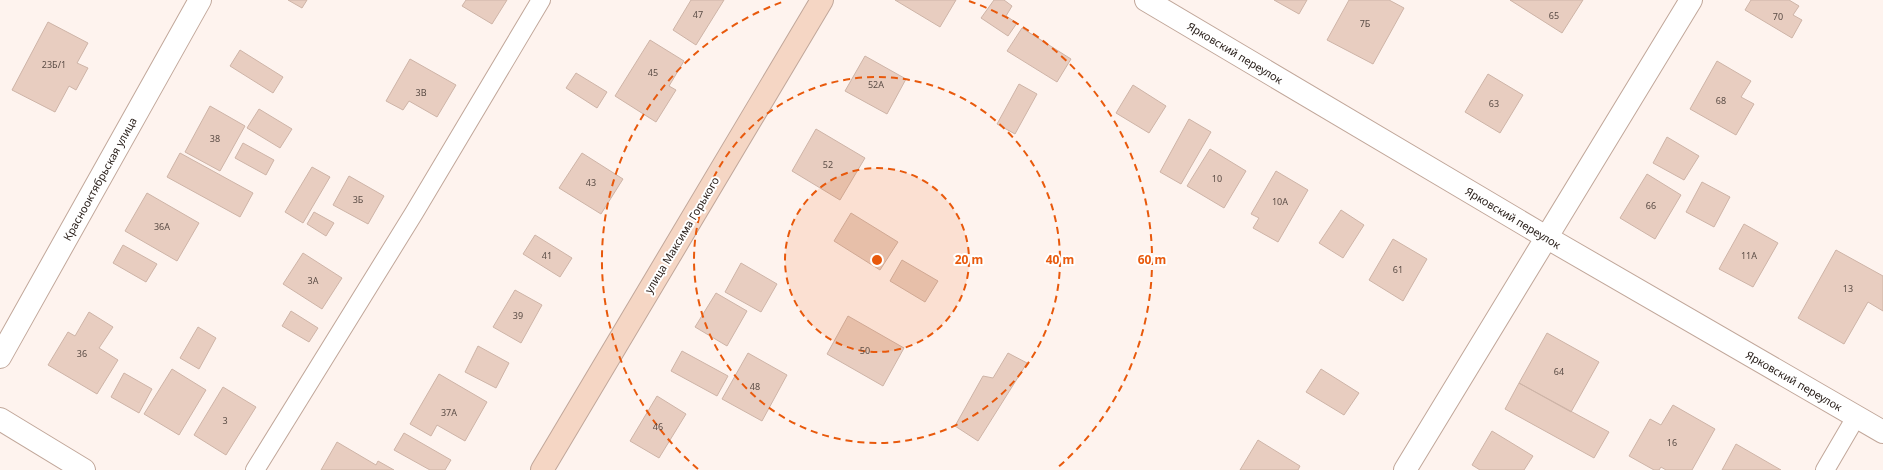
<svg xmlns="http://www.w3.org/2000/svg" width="1883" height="470" font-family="'Noto Sans',sans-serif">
  <rect width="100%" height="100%" fill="#fef3ee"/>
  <path fill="#e8cdc0" stroke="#ceb4a7" d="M288 0H307L302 8Z
    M466 0H507L492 24 462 6Z
    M691 0H724L696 45 673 30Z
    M895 0H956L940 27Z
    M994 0H1004L1012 6 1006 16 1017 23 1008 36 981 18Z
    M1274 0H1307L1299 14Z
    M1349 0H1389L1404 8 1373 64 1327 40Z
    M1510 0H1583L1562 33Z
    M1751 0H1789L1799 6 1793 15 1802 20 1792 38 1745 10Z
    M48 22 88 43 77 63 88 68 76 90 69 86 55 112 12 90Z
    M1022 28 1071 59 1057 82 1007 51Z
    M650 40 684 61 669 86 676 90 656 122 615 96Z
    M240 50 283 77 273 93 230 66Z
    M865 56 906 79 887 114 845 91Z
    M410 59 456 85 437 117 409 101 403 110 386 101Z
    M1717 61 1751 81 1741 97 1754 104 1736 135 1690 109Z
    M576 73 607 92 597 108 566 88Z
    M1488 74 1523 95 1500 133 1465 112Z
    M1019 84 1037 94 1015 134 997 124Z
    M1133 85 1166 106 1149 133 1116 113Z
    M210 106 245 126 220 171 185 152Z
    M259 109 292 129 280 148 247 128Z
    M1189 119 1211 132 1181 184 1160 172Z
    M816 129 865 158 840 200 792 171Z
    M1667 137 1699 156 1684 180 1653 163Z
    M243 143 274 160 266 175 235 158Z
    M1210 149 1246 171 1224 208 1187 186Z
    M180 153 253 193 240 217 167 177Z
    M582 153 623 179 601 214 559 188Z
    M312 167 330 177 303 223 285 212Z
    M1276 171 1308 190 1278 242 1253 228 1259 218 1251 214Z
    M1647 174 1681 195 1655 239 1620 218Z
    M349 176 384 196 368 224 333 205Z
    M1702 182 1730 197 1714 227 1686 212Z
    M147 193 199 223 177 261 125 231Z
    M1341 210 1364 225 1343 258 1319 243Z
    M314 212 334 223 326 236 307 224Z
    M851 213 898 242 880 270 834 241Z
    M1744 224 1778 243 1753 287 1719 269Z
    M535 235 572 258 560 277 523 254Z
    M1393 239 1427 259 1403 301 1369 280Z
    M123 245 157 264 146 282 113 263Z
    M1836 250 1883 276V311L1868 302 1844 344 1798 318Z
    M303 253 342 278 322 309 283 284Z
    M902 260 938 281 925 302 890 281Z
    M741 263 777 284 761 312 725 292Z
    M515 290 542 305 521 343 493 327Z
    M716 293 747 311 727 346 695 327Z
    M291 311 318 328 309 342 282 326Z
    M89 312 113 327 99 348 118 360 97 394 48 365 68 332 75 336Z
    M848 316 904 348 883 386 827 354Z
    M198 327 216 338 199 369 180 358Z
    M1547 333 1599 362 1571 412 1519 383Z
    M478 346 509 363 496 388 465 372Z
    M682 351 728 376 717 396 671 371Z
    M748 353 787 375 762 421 722 399Z
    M1008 353 1027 363 978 441 955 426 983 376 993 378Z
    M172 369 206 390 179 435 144 414Z
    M1321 369 1359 393 1344 415 1306 392Z
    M124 373 152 389 139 413 111 397Z
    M439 374 487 402 465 441 437 425 431 436 410 424Z
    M1519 383 1609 432 1594 458 1505 409Z
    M223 387 256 407 226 455 194 435Z
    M657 396 686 414 659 458 630 441Z
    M1673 405 1715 429 1692 470H1666L1661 467 1659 470H1654L1629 456 1650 419 1661 425Z
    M1492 431 1533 456 1524 470H1480L1472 465Z
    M404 433 451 460 445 470H430L394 450Z
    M1258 440 1300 466 1298 470H1240Z
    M337 442 376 465 378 461 394 470H321Z
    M1736 444 1781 470H1722Z"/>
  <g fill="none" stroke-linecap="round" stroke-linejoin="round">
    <g stroke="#c1a79a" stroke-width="20">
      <path id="lane" d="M255 470 414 213 541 0
        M1825 470 1856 417"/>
    </g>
    <g stroke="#c1a79a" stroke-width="24">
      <path id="street" d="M1146 0 1546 237 1883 432
        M0 357 200 0
        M0 419 84 470
        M1405 470 1691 0"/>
    </g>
    <g stroke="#c1a79a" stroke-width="24">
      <path id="secondary" d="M542 470 822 0"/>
    </g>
    <use href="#lane" stroke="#fff" stroke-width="18"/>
    <use href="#street" stroke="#fff" stroke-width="22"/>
    <use href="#secondary" stroke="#f5d6c4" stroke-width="22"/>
  </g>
  <circle cx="877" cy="260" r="92" fill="#e8590c" fill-opacity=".12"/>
  <g fill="none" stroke="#e8590c" stroke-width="2" stroke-dasharray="7 5">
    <circle cx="877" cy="260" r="92"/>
    <circle cx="877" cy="260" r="183"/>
    <path d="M698 469A275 275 0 0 1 785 1M969 1A275 275 0 0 1 1056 469"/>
  </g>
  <g text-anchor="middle" stroke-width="4" stroke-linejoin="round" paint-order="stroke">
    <g font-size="9" fill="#5b4d46">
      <text x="698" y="18">47</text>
      <text x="1554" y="19">65</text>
      <text x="1778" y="20">70</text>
      <text x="1365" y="27">7Б</text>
      <text x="54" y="68">23Б/1</text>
      <text x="653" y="76">45</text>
      <text x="876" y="88">52А</text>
      <text x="421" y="96">3В</text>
      <text x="1721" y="104">68</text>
      <text x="1494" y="107">63</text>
      <text x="215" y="142">38</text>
      <text x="828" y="168">52</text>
      <text x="1217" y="182">10</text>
      <text x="591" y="186">43</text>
      <text x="358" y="203">3Б</text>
      <text x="1280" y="205">10А</text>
      <text x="1651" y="209">66</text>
      <text x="162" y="230">36А</text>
      <text x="547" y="259">41</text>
      <text x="1749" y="259">11А</text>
      <text x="1398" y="273">61</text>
      <text x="313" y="284">3А</text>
      <text x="1848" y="292">13</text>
      <text x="518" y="319">39</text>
      <text x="865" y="354">50</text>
      <text x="82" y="357">36</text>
      <text x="1559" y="375">64</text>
      <text x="755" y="390">48</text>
      <text x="449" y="416">37А</text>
      <text x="225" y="424">3</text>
      <text x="658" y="430">46</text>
      <text x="1672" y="446">16</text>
    </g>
    <g font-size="11" fill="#2c221d" stroke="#fff">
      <text transform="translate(1235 53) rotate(31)" y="4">Ярковский переулок</text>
      <text transform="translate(100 179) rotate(-61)" y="4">Краснооктябрьская улица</text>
      <text transform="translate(1513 218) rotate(31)" y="4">Ярковский переулок</text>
      <text transform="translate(682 235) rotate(-59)" y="4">улица Максима Горького</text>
      <text transform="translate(1794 381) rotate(30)" y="4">Ярковский переулок</text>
    </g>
  </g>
  <circle cx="877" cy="260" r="6" fill="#e8590c" stroke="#fff" stroke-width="2"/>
  <g font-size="12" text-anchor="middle" font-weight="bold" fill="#e8590c" stroke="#fff" stroke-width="4" stroke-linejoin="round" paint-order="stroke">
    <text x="969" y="264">20 m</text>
    <text x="1060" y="264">40 m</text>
    <text x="1152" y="264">60 m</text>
  </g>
</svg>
